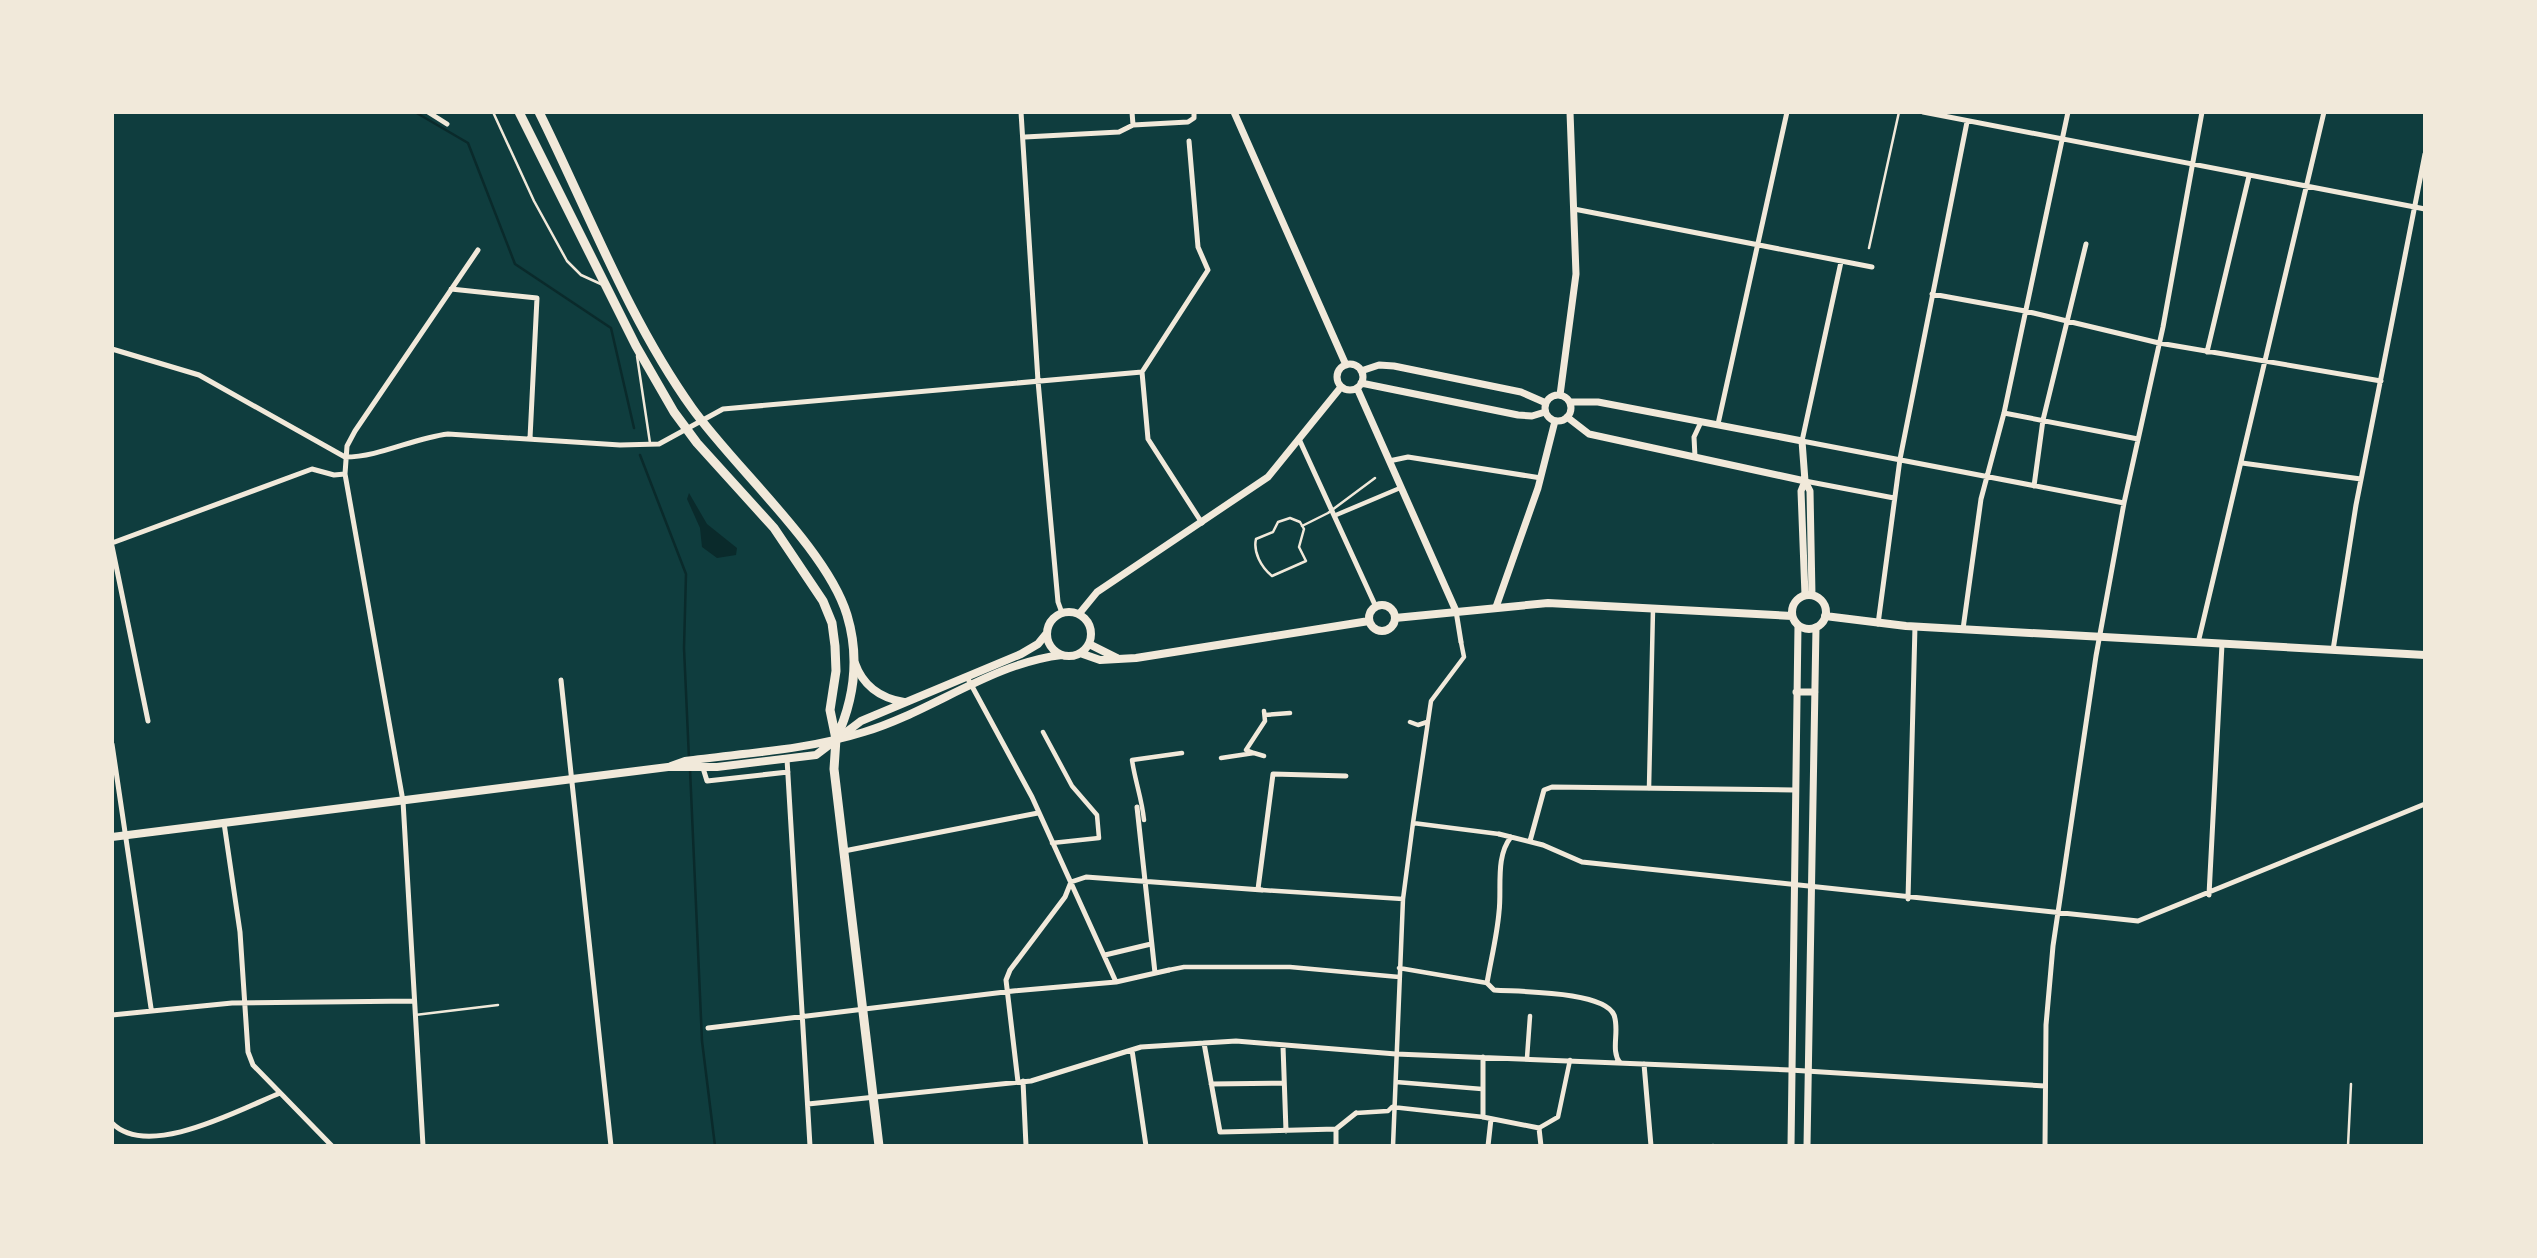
<svg xmlns="http://www.w3.org/2000/svg" width="2537" height="1258" font-family="'Asap Condensed',sans-serif">
  <rect width="100%" height="100%" fill="#0f3d3e"/>
  <path fill="#0a2a2b" d="M689 493 707 524 737 548 736 555 717 558 702 547 700 528 687 499Z"/>
  <g fill="none" stroke-linecap="round" stroke-linejoin="round">
    <path stroke="#0a2a2b" stroke-width="2.5" d="M415 112 468 143 515 264 611 328 634 428
      M640 455 686 574 684 648 689 759
      M690 769 702 1041 715 1146"/>
    <path stroke="#f1e9da" stroke-width="2.5" d="M493 112 534 201 567 261 581 275 603 285
      M1869 248 1899 112
      M637 356 650 443
      M1290 518 1300 522 1304 529 1299 547 1306 561 1272 576C1261 567 1253 552 1256 539L1273 532 1278 522Z
      M1302 526 1328 513 1375 478
      M415 1015 498 1005
      M1713 1145V1146
      M2348 1146 2351 1084"/>
    <path stroke="#f1e9da" stroke-width="4.5" d="M1336 515 1400 488
      M1265 715 1290 713
      M1410 722 1418 725 1427 722
      M1043 732 1072 786 1097 815 1099 838 1052 843
      M1254 753 1264 756
      M1221 758 1254 753 1246 750 1265 721 1264 711
      M1649 788 1653 609
      M1144 820C1142 799 1135 781 1132 760L1182 753
      M1413 823 1499 834
      M1262 890 1403 899
      M1399 968 1487 983
      M1169 970 1184 967H1290L1399 977
      M1527 1058 1530 1016
      M1396 1082 1482 1089
      M1356 1113 1388 1111 1392 1107 1483 1117
      M1539 1128 1558 1117 1570 1060
      M1393 1146 1403 899 1413 823 1431 701 1464 657 1461 642"/>
    <path stroke="#f1e9da" stroke-width="5" d="M428 112 447 124
      M1021 112 1038 381 1058 602 1062 613
      M1132 112 1133 125
      M1923 112 2425 209
      M1025 137 1119 132 1133 125 1188 122 1194 118V112
      M1189 141 1198 247 1208 270 1142 372 1148 439 1202 523
      M1574 209 1872 267
      M1841 262 1802 441 2124 503
      M451 289 537 298 530 438
      M1932 294 2025 311 2159 343 2381 381
      M112 349 199 375 345 457
      M2207 352 2249 176
      M2004 413 2138 439
      M1718 424 1787 112
      M1299 439 1376 607
      M345 457C380 457 413 438 448 434L620 445 659 444 723 409 1142 372
      M1695 457 1694 437 1701 422
      M1389 461 1408 457 1541 478
      M2242 463 2361 479
      M1805 481 1894 498
      M2034 486 2043 420 2086 244
      M112 543 312 469 334 475 345 474
      M112 546 148 721
      M1456 611 1461 642
      M1878 624 1900 459 1967 122
      M1963 629 1981 499 2004 413 2068 112
      M2198 643 2324 112
      M2333 650 2356 505 2425 154
      M967 677 1032 797 1116 982
      M561 680 611 1146
      M112 744 151 1008
      M787 759 810 1146
      M703 768 707 781 788 772
      M1137 807 1155 973
      M224 823 240 932 248 1052 253 1065 332 1146
      M1499 834 1543 845 1582 862 2138 921 2425 804
      M1511 837C1495 857 1502 888 1499 912 1497 936 1491 959 1487 983L1494 990C1520 992 1604 991 1614 1015 1620 1031 1610 1050 1620 1063
      M1530 841 1544 790 1552 787 1794 790
      M844 851 1038 813
      M1258 889 1273 774 1346 776
      M2209 895 2222 644
      M1908 899 1915 626
      M1105 955 1151 944
      M112 1015 232 1003 414 1001
      M708 1028 1013 991 1116 982 1169 970
      M1204 1043 1220 1132 1336 1129V1146
      M1283 1046 1286 1131
      M1132 1050 1146 1146
      M1483 1057V1117L1539 1128 1541 1146
      M1644 1064 1651 1146
      M1023 1081 1026 1146
      M1018 1082 1006 980 1010 970 1065 897 1071 882 1086 877 1262 890
      M1211 1084 1283 1083
      M808 1104 1031 1081 1141 1047 1236 1041 1396 1054 1790 1070 2045 1086
      M112 1123C148 1160 241 1109 280 1093
      M1336 1129 1356 1113
      M423 1146 403 801 345 474 347 446 355 431 478 250
      M1488 1146 1491 1119
      M2045 1146 2046 1025 2053 946 2096 656 2124 503 2163 327 2202 112"/>
    <path stroke="#f1e9da" stroke-width="7" d="M1234 112 1346 365
      M1337 377a13 13 0 1 1 26 0a13 13 0 1 1-26 0Z
      M1361 371 1379 365 1394 366 1521 392 1546 403
      M1361 383 1518 415 1532 416 1545 412
      M1357 388 1456 611
      M1545 408a13 13 0 1 1 26 0a13 13 0 1 1-26 0Z
      M1560 395 1576 274 1570 112
      M1570 402H1598L1802 441 1805 481 1810 491 1812 595
      M1567 417 1589 434 1805 481
      M1805 595 1801 491 1805 481
      M1496 607 1538 488 1555 421
      M1079 614 1097 592 1268 477 1341 387
      M1796 692H1815
      M1791 1146 1798 625
      M1807 1146 1816 627"/>
    <path stroke="#f1e9da" stroke-width="8" d="M1792 612a17 17 0 1 1 34 0a17 17 0 1 1-34 0Z
      M1369 618a13 13 0 1 1 26 0a13 13 0 1 1-26 0Z
      M1047 634a22 22 0 1 1 44 0a22 22 0 1 1-44 0Z
      M1825 616 1906 626 2425 655
      M1395 618 1548 603 1792 616
      M1089 644 1117 658
      M1080 653 1100 660 1136 658 1369 621
      M855 663C863 686 880 698 904 702
      M671 766 685 761C744 753 807 750 864 732 931 712 992 663 1062 655
      M112 837 668 767H717L816 755 861 721 1021 654 1038 644 1047 633"/>
    <path stroke="#f1e9da" stroke-width="9" d="M519 112 636 346 674 412 697 443 774 528 823 601 832 623 835 646 836 671 830 710 836 739 834 769 879 1146
      M539 112C588 211 628 318 692 408 735 468 827 549 847 615 860 658 854 700 836 739"/>
  </g>
  <rect width="2537" height="1258" fill="none" stroke="#f1e9da" stroke-width="228"/>
</svg>
